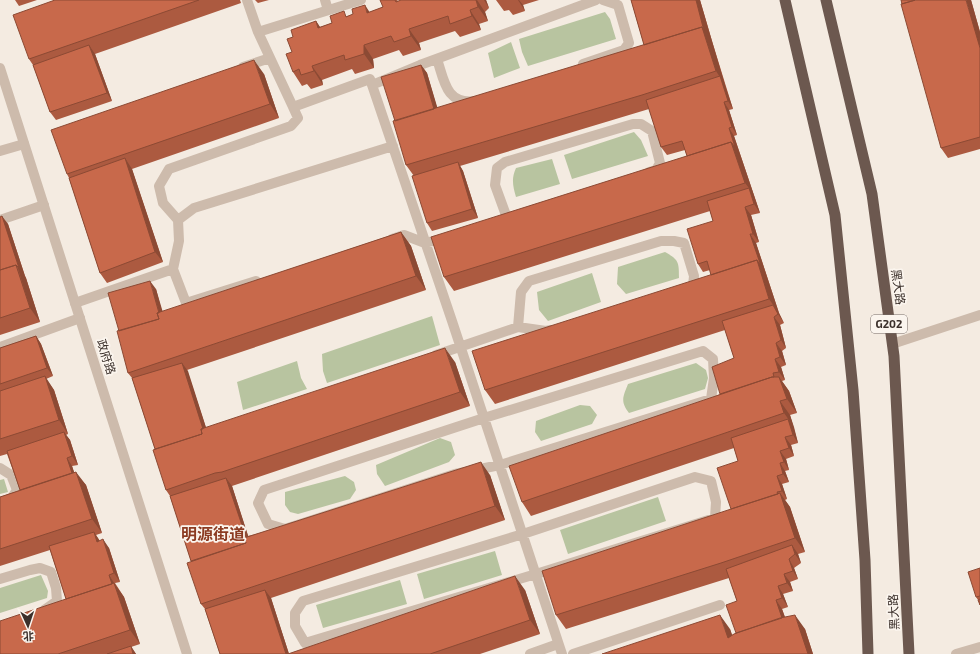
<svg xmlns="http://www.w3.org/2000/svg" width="980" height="654" font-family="'Exo 2','Noto Sans SC',sans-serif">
  <rect width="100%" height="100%" fill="#f4ebe1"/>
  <path fill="#b8c4a0" d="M605 12 610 19 616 39 528 66 522 52 519 39Z
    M511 42 520 68 494 78 488 53Z
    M634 132 641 140 648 156 572 179 564 155Z
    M552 159 560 184 516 197C513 186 511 179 516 168Z
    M665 252C679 260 679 262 679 278L626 294 617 284 618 267Z
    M592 273 601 302 548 321 539 310 537 292Z
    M432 316 440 345 327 383 323 371 322 354Z
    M297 361 301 378 307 389 243 410 237 382Z
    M696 363 706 370 708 378 705 389 629 413C620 401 623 397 628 384Z
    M580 405 590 406 597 415 592 424 541 441 535 432 536 421Z
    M440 438 451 442 455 455 449 462 385 486 377 474 376 465Z
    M345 476 354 482 356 490 350 499 298 514 290 512 285 505V492Z
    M4 479 8 492 0 494V480Z
    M658 497 666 521 568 554 560 530Z
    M495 551 502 575 424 599 417 574Z
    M41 575 48 591 47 598 0 613V588Z
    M400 580 407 604 323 628 316 605Z"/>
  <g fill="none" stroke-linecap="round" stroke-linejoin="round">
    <path stroke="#cdbbac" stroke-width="10" d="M247 0 258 32 293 107 370 79 452 321 562 654
      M325 0 328 10
      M258 32 361 0
      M437 59C444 80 446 105 475 101
      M583 64 624 50 629 43 618 5 603 0
      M243 67 270 58
      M372 85 420 65 596 0
      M0 151 24 144
      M507 218 495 185 497 168 505 162 633 124H641L652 131 660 163 656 170 649 172
      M0 220 44 205
      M178 220 163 203 159 186 169 169 291 126 298 118 293 107
      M392 239 404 235 425 243 445 238
      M173 269 179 241 178 220 194 208 393 146
      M75 303 173 269 186 303 256 281
      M518 327 521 292 529 281 661 241H674L684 243 694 276 693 286 686 288
      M892 344 980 315
      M0 347 80 318
      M703 351 713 359 714 378 711 399 500 465 455 474 285 529 268 524 258 503 264 490 484 418Z
      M436 355 518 327 546 331 551 330
      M0 468 11 475 17 490 11 499 0 503
      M695 477 711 481 716 502 715 518 536 574 305 643 295 626V613L303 601 523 534Z
      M0 579 30 570 40 568 51 572 56 588 57 601 44 610
      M530 654 558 644
      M573 654 720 605"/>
    <path stroke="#cdbbac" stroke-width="10" d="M956 654 980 647"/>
    <path stroke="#cdbbac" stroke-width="10" d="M0 68 187 654"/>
    <path stroke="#6c584f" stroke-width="11" d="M785 0 835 215 853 390 865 560 868 654
      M826 0 872 194 894 356 909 654"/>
  </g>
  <path fill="#ac5a40" d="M15 0H37L19 6Z
    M55 0H240L241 3 95 54 112 101 56 120 50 112 33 65 29 59Z
    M255 0H269L258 3Z
    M381 0H397L398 1 401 0H486L489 8 485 12 488 21 479 24 481 30 460 37 455 31 419 43 421 50 403 56 399 50 373 59 374 68 355 74 352 69 322 80 323 85 311 89 307 84 302 86 293 72 292 52 293 37 316 21 320 27 332 23 347 16 370 12 383 7Z
    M496 0H539L523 5 525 11 513 15 509 10 504 11Z
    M631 0H700L712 41 733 109 729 110 737 135 734 136 760 213 751 215 759 242 756 243 779 313 784 323 780 325 786 348 782 351 786 365 781 367 785 380 782 381 789 391 797 413 790 415 798 443 791 445 794 456 786 459 789 470 785 471 789 482 782 484 787 499 785 500 790 507 805 552 798 554 801 563 794 568 798 579 790 582 793 591 783 594 788 607 782 609 785 617 805 629 813 654H602L730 629 732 635 736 633 737 601 729 578 566 629 556 615 731 509 738 461 734 448 531 516 522 502 720 394 734 358 725 330 495 404 485 390 711 275 710 270 703 272 698 264 713 221 710 211 454 291 444 277 687 156 685 150 667 155 661 147 649 109 460 166 463 171 478 218 432 231 427 223 414 176 406 165 395 121 421 65 427 73 437 108 644 45Z
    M971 0 980 32V149L948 158 941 148Z
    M264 74 279 118 132 169 163 262 107 283 100 273 69 178 67 174Z
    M0 217 8 224 25 276 26 278 40 322 0 335Z
    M401 232 411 246 426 290 187 370 206 428 455 362 470 406 232 486 248 536 490 475 505 520 271 598 289 654 525 590 540 634 480 654H220L205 609 201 604 191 561 170 496 166 490 155 449 132 378 128 373 119 331 156 289 162 312Z
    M36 336 41 344 53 376 46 379 54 390 68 434 66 435 70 440 78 465 72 466 74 472 86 485 102 533 96 535 100 541 109 548 120 582 115 583 124 597 140 644 131 647 136 654H0L66 599 50 550 0 566V497L20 490 7 454 0 456V348Z
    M980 568V605L978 600 976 597Z"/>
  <path fill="#8c4a34" d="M476 0H477L485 12 488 21 478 7Z
    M484 0H486L489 8Z
    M518 0H519L523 5 525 11Z
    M696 0H700L712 41 704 31Z
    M966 0H971L980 32V48Z
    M365 5 374 19 367 13Z
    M470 10 479 24 481 30 472 16Z
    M316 21 325 35 318 28Z
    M702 27 712 41 725 85 716 71Z
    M409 29 419 43 421 50 411 36Z
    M89 45 95 54 112 101 107 93Z
    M364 45 373 59 374 68 364 54Z
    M254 60 264 74 279 118 270 104Z
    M421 65 427 73 442 123 436 115Z
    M312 66 322 80 323 85 314 71Z
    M720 76 725 85 733 109 728 101Z
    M724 102 729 110 737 135 732 127Z
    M729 128 734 136 760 213 754 204 749 188 745 183 731 142Z
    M125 158 132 169 163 262 155 252Z
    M458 162 463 171 478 218 472 209Z
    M745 207 751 215 759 242 753 234Z
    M2 216 8 224 25 276 26 278 40 322 30 308Z
    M401 232 411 246 426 290 416 276Z
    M750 234 756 243 779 313 769 299 757 260Z
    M150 281 156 289 169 333 163 325Z
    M773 305 779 313 784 323 778 314Z
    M774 317 780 325 786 348 781 340Z
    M36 336 41 344 53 376 47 368Z
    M776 343 782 351 786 365 780 357Z
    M445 348 455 362 470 406 460 392Z
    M775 359 781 367 785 380 779 372Z
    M182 363 188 371 211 443 206 440Z
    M45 376 54 390 68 434 59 420Z
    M779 377 789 391 797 413 787 399Z
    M780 401 790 415 794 427 784 413Z
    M788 419 794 427 798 443 793 435Z
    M64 432 70 440 78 465 72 456Z
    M785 437 791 445 794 456 789 448Z
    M780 451 786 459 789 470 784 462Z
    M67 458 72 466 78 484 73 476Z
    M481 462 490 475 505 520 495 506Z
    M780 463 785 471 789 482 783 474Z
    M76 472 86 485 102 533 92 519Z
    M777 476 782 484 787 499 782 491Z
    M226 478 232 486 255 557 250 549Z
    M777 492 782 499 780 493 790 507 805 552 795 538Z
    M94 532 99 540 103 550 97 542Z
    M103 539 109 548 120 582 114 573Z
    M792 545 798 554 801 563 795 554Z
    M789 559 794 568 798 579 793 571Z
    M784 574 790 582 793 591 787 583Z
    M109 575 114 583 113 588Z
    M515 576 525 590 540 634 530 620Z
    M114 583 124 597 140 644 130 630Z
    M778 586 783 594 788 607 782 598Z
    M265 590 271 598 289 654H286Z
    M776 600 782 609 790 632 784 624Z
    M720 615 730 629 738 652 728 638Z
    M795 615 805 629 813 654H808Z
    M131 646 136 654H133Z"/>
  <path fill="#c8694b" stroke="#8c4a34" d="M55 0H199L29 59 13 15Z
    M380 0H395L396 2 401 0H476L478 7 470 10 472 16 450 24 448 16 409 29 411 36 394 42 391 36 364 45V54L345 60 344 55 312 66 314 71 301 75 299 69 293 72 286 54 292 52 287 39 293 37 291 30 316 21 318 28 332 23 330 16 344 11 346 17 353 14 352 9 365 5 367 13 383 7Z
    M631 0H696L704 31 702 27 644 45Z
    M901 0H915L902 4Z
    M916 0H966L980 48V137L941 148 901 4Z
    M702 27 716 71 642 95 406 165 393 121Z
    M89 45 107 93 50 112 33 65Z
    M254 60 270 104 67 174 51 130Z
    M421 65 434 109 395 121 381 77Z
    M720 76 728 101 724 102 732 127 729 128 735 147 731 142 687 156 682 141 661 147 646 100Z
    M731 142 745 183 444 277 431 237Z
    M125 158 155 252 100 273 69 178Z
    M458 162 472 209 427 223 412 176Z
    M749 188 754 204 745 207 753 234H750L761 266 757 260 711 275 707 261 698 264 687 229 713 221 707 201Z
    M2 216 19 268 16 265 0 270V217Z
    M401 232 416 276 128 373 117 331 159 319 157 313Z
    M757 260 769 299 485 390 472 351Z
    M16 265 30 308 0 318V270Z
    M150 281 159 313H157L159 319 119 331 108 293Z
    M773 305 778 314 774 317 781 340 776 343 780 357 775 359 779 372 773 373 774 377H772L720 394 712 367 734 358 722 321Z
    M36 336 47 368 0 384V348Z
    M445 348 460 392 222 472 215 473 166 490 153 450 202 434 201 429Z
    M182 363 203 429H201L202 434 155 449 132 378Z
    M45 376 59 420 0 439V391Z
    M772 377H779L787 399 780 401 784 413 522 502 509 466Z
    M788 419 793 435 785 437 789 448 780 451 784 462 780 463 783 474 777 476 782 491 777 492 778 494 731 509 717 468 738 461 731 438Z
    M64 432 72 456 67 458 72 473 20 490 7 451Z
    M481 462 495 506 201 604 187 563 246 543 244 538Z
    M76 472 92 519 0 549V497Z
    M226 478 246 537 244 538 246 543 191 561 170 496Z
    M780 493 795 538 721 563 556 615 542 571Z
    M94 532 97 542 103 539 114 573 109 575 112 584 66 599 49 546Z
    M792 545 795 554 789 559 793 571 784 574 787 583 778 586 782 598 776 600 782 618 736 633 726 605 737 601 726 569Z
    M980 568V596L976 597 968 572Z
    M515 576 530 620 430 654H288Z
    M114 583 130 630 58 654H0V621Z
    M265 590 286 654H220L205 609Z
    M980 599V605L978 600Z
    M720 615 728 638 734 634 780 618 795 615 808 654H602Z
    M131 646 133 654H107Z"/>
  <g text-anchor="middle" stroke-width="3.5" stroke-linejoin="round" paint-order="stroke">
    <rect fill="#fbf5ee" stroke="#756b66" stroke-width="1" x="871" y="315" width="36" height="18" rx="3"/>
    <g font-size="11" font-weight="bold" fill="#3b302b">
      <text x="889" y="328">G202</text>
    </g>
    <g font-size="12" fill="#3b302b" stroke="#fbf5ee">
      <text transform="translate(898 287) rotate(82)" y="4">黑大路</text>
      <text transform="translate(106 357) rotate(72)" y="4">政府路</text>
      <text transform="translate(894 612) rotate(-93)" y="4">黑大路</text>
    </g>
    <g font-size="16" font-weight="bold" fill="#8c3b22" stroke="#fbf5ee">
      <text x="213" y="540">明源街道</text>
    </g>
  </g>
  <g transform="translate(28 626) rotate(177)" stroke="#fbf5ee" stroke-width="3" paint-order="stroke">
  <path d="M0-3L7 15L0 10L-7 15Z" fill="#3b302b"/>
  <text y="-6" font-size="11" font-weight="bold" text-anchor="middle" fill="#3b302b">北</text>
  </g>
</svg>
